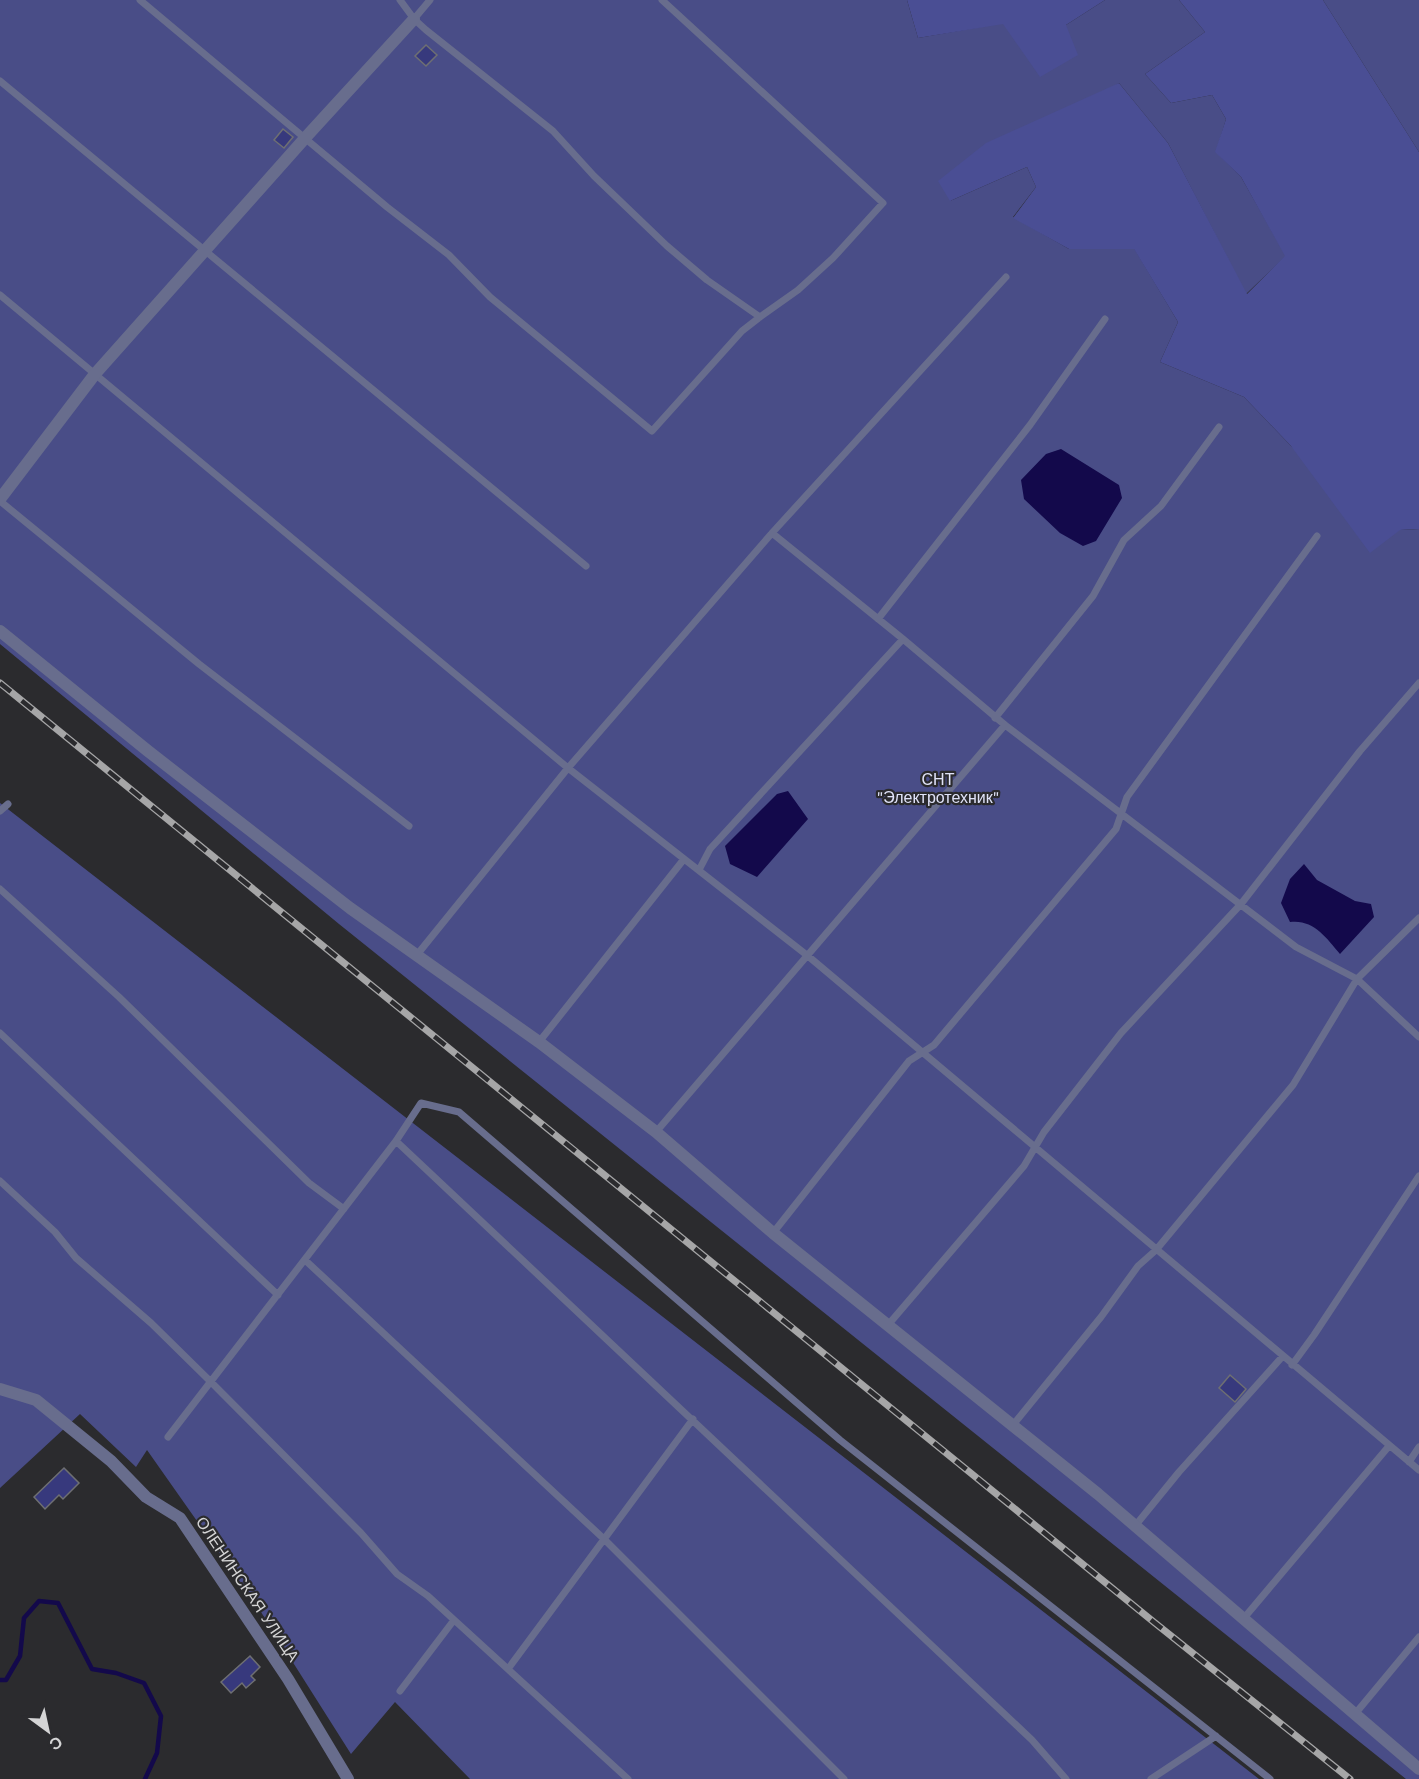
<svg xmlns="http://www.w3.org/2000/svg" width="1419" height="1779" font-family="'Work Sans',sans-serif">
  <rect width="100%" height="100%" fill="#2b2b2e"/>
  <path fill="#494d87" d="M0 0H907L918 38 1003 23 1066 25 1105 0H1179L1205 32 1145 74 1171 103 1212 95 1226 119 1216 152 1241 177 1286 256 1246 294 1168 143 1119 83 950 201 1027 167 1036 187 1013 217 1069 249 1134 248 1178 322 1160 362 1244 397 1291 446 1400 530 1419 529V1779H1406L339 924 0 644Z
    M1323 0H1419V152Z
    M0 803 1259 1779H470L395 1702 351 1754 261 1612 147 1450 136 1467 80 1414 0 1488Z"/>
  <path fill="#4a4e94" d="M907 0H1105L1066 25 1078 55 1040 77 1003 24 918 38Z
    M1179 0H1323L1419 152V529L1400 530 1370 553 1291 446 1244 397 1160 362 1178 322 1134 249H1069L1013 218 1036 187 1027 167 950 201 938 181 986 143 1119 83 1168 143 1247 294 1285 256 1241 177 1215 152 1226 119 1212 95 1171 103 1145 74 1205 32Z"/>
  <path fill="#13094b" d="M1061 449 1119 485 1122 498 1096 541 1083 546 1060 533 1024 499 1021 480 1046 454Z
    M788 791 808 819 757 877 730 864 725 846 777 794Z
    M1304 864 1317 880 1355 901 1371 904 1374 917 1340 954C1326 937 1313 919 1290 922L1281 903 1290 879Z"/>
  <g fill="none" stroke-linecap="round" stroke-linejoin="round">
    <path stroke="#13094b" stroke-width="4.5" d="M0 1680H6L20 1656 24 1618 39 1601 58 1603 92 1669 116 1673 144 1683 161 1716 157 1753 145 1779"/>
  </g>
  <path fill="#37397d" stroke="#6e6f72" stroke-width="1.5" d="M426 45 437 55 426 66 415 56Z
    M283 129 293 137 284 148 274 140Z
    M1230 1375 1246 1389 1235 1402 1219 1388Z
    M64 1468 79 1483 63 1499 59 1495 45 1509 34 1497Z
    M250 1656 260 1667 251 1676 255 1680 246 1688 242 1683 231 1693 221 1682Z"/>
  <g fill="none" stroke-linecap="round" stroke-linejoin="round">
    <path stroke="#686d8d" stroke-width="7" d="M140 0 387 207 449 255 490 297 652 431 742 331 760 317 798 290 833 258 883 203 662 0
      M400 0 414 19 426 30 553 131 594 176 667 246 707 280 760 317
      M414 19 430 0
      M0 81 586 566
      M0 295 568 768 808 956 1419 1470
      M0 501 199 664 409 826
      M772 533 903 639 1005 725 1296 947 1357 979 1419 1037
      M878 619 1030 425 1105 319
      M995 718 1093 596 1124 540 1161 506 1219 427
      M0 811 8 804
      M699 870 710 849 903 639
      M0 889 119 997 309 1183 344 1209
      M416 956 568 768 772 533 1006 277
      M0 1033 278 1295
      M539 1042 684 859
      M656 1132 1005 725
      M396 1141 1032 1740 1066 1779
      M0 1181 55 1232 76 1258 151 1323 210 1381 361 1533 397 1574 428 1596 628 1779
      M773 1233 909 1061 934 1045 1116 829 1127 797 1317 536
      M305 1260 604 1539 844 1779
      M888 1325 1024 1166 1044 1132 1121 1033 1241 904 1360 751 1419 683
      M1292 1365 1314 1335 1419 1176
      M1013 1425 1101 1317 1138 1266 1156 1250 1293 1085 1357 979 1419 918
      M168 1437 396 1141 421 1103 459 1112 840 1440 1270 1779
      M1409 1462 1419 1447
      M1135 1526 1179 1472 1282 1357
      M1244 1618 1389 1446
      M508 1669 693 1419
      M400 1691 454 1620
      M1355 1714 1419 1637
      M1151 1779 1216 1736"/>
    <path stroke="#686d8d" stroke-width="12" d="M0 499 95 374 306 137 414 19
      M0 631 148 751 350 908 539 1042 656 1132 773 1233 1098 1494 1419 1769
      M0 1389 36 1400 111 1461 146 1497 180 1518 288 1679 348 1779"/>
    <g stroke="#a6a6a7" stroke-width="7">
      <path id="rail" d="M0 683 1155 1623 1350 1779"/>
    </g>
    <use href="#rail" stroke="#2b2b2e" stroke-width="4.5" stroke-dasharray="14" stroke-linecap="butt"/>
  </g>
  <g text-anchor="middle" stroke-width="4.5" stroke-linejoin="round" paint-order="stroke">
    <g font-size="16" fill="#e0e3f8" stroke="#2b2b2e">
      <text x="938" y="785">СНТ<tspan x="938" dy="18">"Электротехник"</tspan></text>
    </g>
    <g font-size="16" fill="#d4d4d5" stroke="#2b2b2e">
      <text transform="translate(248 1589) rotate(56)" y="6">ОЛЕНИНСКАЯ УЛИЦА</text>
    </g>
  </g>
  <g transform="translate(48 1731) rotate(147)" stroke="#2b2b2e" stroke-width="4.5" paint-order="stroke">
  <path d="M0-4.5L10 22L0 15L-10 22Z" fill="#d4d4d5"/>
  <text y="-9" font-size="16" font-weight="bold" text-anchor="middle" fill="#d4d4d5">С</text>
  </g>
</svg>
